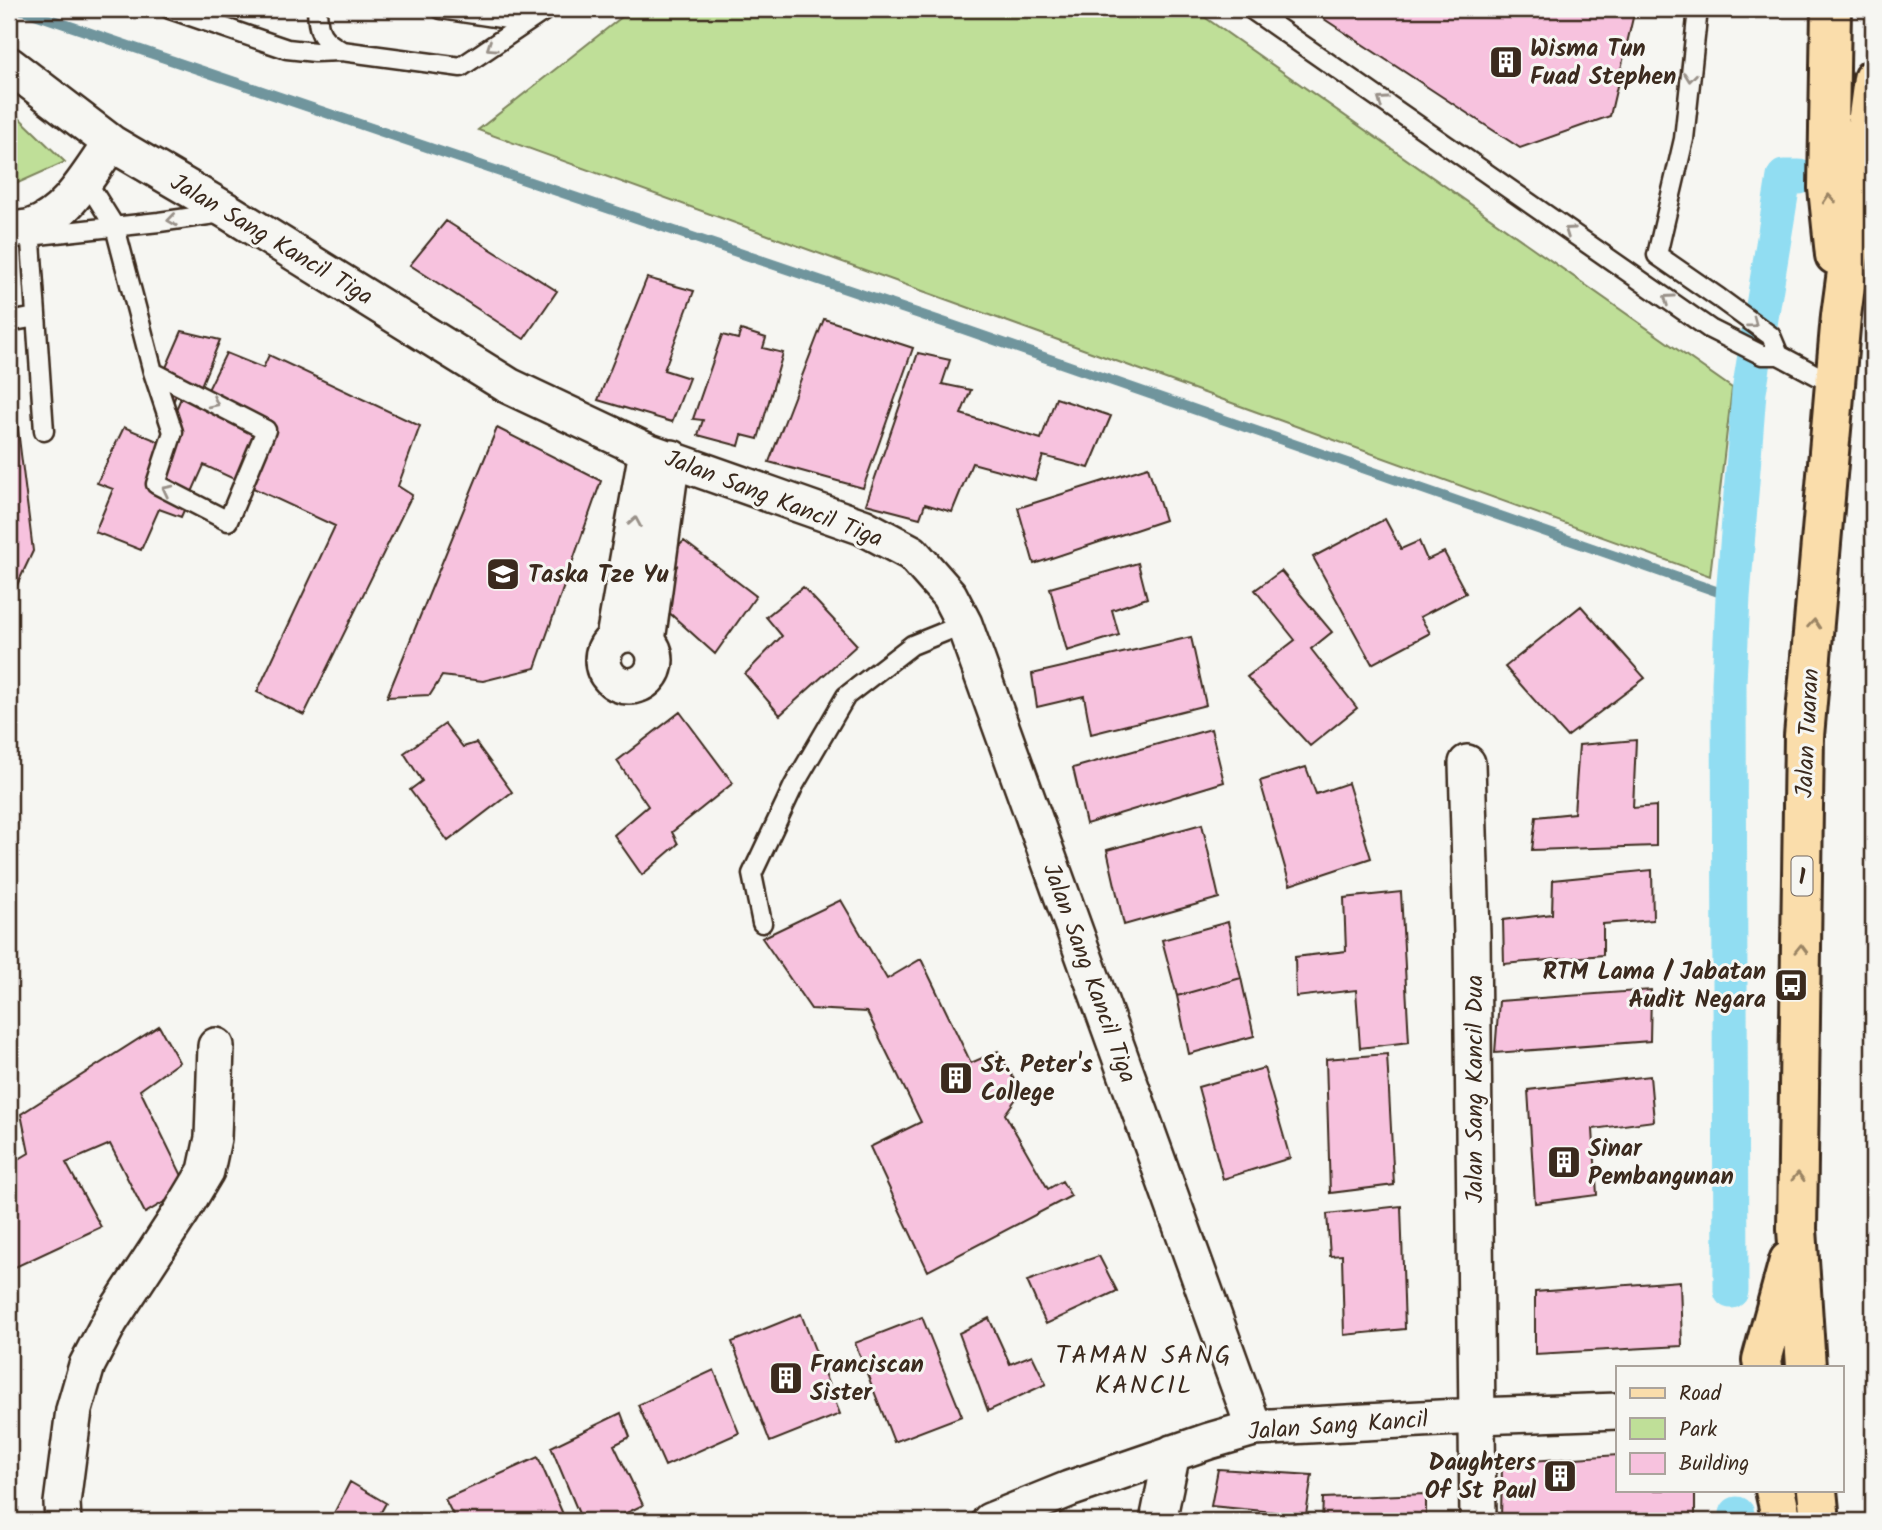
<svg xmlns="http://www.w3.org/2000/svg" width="1882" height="1530" font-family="Kalam,sans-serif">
  <rect width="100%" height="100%" fill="#f6f6f2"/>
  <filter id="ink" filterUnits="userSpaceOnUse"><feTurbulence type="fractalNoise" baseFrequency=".0143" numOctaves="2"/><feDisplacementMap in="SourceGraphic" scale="14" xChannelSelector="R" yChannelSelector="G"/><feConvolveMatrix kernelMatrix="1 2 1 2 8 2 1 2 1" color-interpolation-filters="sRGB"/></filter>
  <g filter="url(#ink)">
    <path fill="#bfdf98" stroke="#7d845b" stroke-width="2" d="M632 9H1193L1732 388 1710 576 478 130Z
      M9 108 65 162 9 187Z"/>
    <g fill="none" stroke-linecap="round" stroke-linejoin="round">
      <path stroke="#6f959d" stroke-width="10" d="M20 9 946 323 1733 597"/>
      <path stroke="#91ddf2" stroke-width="35" d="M1731 1291 1729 683 1733 597 1749 392 1784 177H1799
        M1737 1514 1738 1521"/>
    </g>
    <path fill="#f7c2de" stroke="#3b2a1e" stroke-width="2" d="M1309 9H1635L1610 116 1520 148Z
      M446 221 557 291 524 339 410 265Z
      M647 278 694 291 664 370 689 378 672 422 598 400Z
      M824 319 913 348 863 488 769 462Z
      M741 330 766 338 763 348 783 353 758 439 742 435 739 446 698 435 703 420 693 419 722 335 738 339Z
      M182 331 220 340 198 393 179 387 174 400 154 395Z
      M226 353 263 368 269 355 420 426 398 486 412 495 304 715 257 692 335 526 204 465 181 517 159 509 141 550 95 532 113 489 97 483 124 427 162 443 183 393 202 402Z
      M918 353 950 360 942 384 971 390 961 414 1041 439 1056 398 1111 416 1089 468 1043 456 1035 480 972 463 952 512 925 504 920 518 866 504Z
      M9 357 33 551 9 602Z
      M497 428 601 481 535 668 483 681 442 676 430 695 387 697Z
      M1148 467 1165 520 1034 564 1018 508Z
      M1385 519 1401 549 1419 541 1427 560 1444 552 1466 593 1420 617 1430 633 1372 664 1313 557Z
      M684 541 756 596 715 654 654 599 677 566 667 557Z
      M1138 563 1147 598 1112 610 1119 635 1067 651 1050 588Z
      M1281 571 1332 632 1311 649 1357 708 1310 746 1247 677 1295 640 1255 590Z
      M803 587 857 645 780 715 745 674 782 636 766 617Z
      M1581 606 1645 678 1567 737 1505 667Z
      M1191 637 1206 705 1091 734 1084 696 1037 707 1032 674Z
      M680 712 733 783 672 832 678 844 642 875 614 835 648 806 617 761Z
      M445 724 463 747 476 743 512 792 448 841 410 790 422 781 404 753Z
      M1211 729 1224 782 1086 824 1073 768Z
      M1636 740 1633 808 1656 806V846L1532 850 1536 817 1574 813 1579 745Z
      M1306 767 1316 794 1348 783 1371 858 1290 885 1260 781Z
      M1202 824 1219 898 1124 925 1107 850Z
      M1652 870 1653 920 1603 924V955L1504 964 1503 920 1552 914 1553 880Z
      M1401 892 1409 1042 1360 1048 1356 990 1296 997 1295 957 1346 951 1344 898Z
      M841 900 887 979 921 959 971 1063 998 1051 1021 1092 1005 1114 1048 1189 1062 1181 1071 1196 928 1271 870 1147 921 1122 867 1012 811 1009 762 938Z
      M1228 922 1241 978 1177 996 1162 940Z
      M1241 978 1254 1036 1189 1054 1177 996Z
      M1651 990 1650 1041 1495 1053 1499 1001Z
      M159 1026 179 1062 140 1090 188 1188 145 1213 110 1144 66 1163 101 1227 9 1270V1165L29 1153 21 1114Z
      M1387 1054 1394 1185 1330 1193 1326 1059Z
      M1264 1068 1290 1158 1223 1179 1198 1087Z
      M1650 1076 1654 1121 1593 1129 1597 1195 1535 1203 1528 1090Z
      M1401 1206 1405 1329 1344 1335 1342 1255 1330 1256 1327 1214Z
      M1099 1256 1117 1291 1046 1324 1027 1281Z
      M1680 1281 1682 1346 1535 1354V1292Z
      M801 1314 840 1414 770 1442 732 1342Z
      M922 1317 962 1416 894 1442 855 1343Z
      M989 1318 1010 1364 1032 1355 1046 1384 988 1411 959 1333Z
      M714 1370 739 1433 665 1466 638 1405Z
      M621 1413 630 1437 614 1445 643 1505 610 1521H582L551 1447Z
      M1618 1455V1490H1695V1521H1501L1502 1463Z
      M538 1457 566 1521H456L445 1499Z
      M1218 1469 1312 1475 1306 1515 1211 1506Z
      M350 1482 386 1503 376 1521H330Z
      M1426 1494V1521H1322L1323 1498Z
      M1260 1511 1312 1516 1311 1521H1257Z"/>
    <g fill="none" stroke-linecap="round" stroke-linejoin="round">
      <g stroke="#3b2a1e" stroke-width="23">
        <path id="lane" d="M170 9 287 49 315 52 342 51
          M317 9C318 33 320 39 342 51L461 67 547 9
          M441 9 527 22
          M1251 9 1710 329 1762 355H1779L1835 385
          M85 179 115 227 153 372 173 432 156 484 228 521 266 430 153 372
          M30 227 44 431
          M38 235 159 222 222 213
          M1657 255 1684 139 1698 9
          M1657 255 1719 298 1771 336 1779 355
          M9 322 36 317
          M762 923 752 874 794 785 846 696 912 645 964 624"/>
      </g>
      <g stroke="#3b2a1e" stroke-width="40">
        <path id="street" d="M9 65 111 143 229 212 509 386 647 451 863 527 912 553 949 595 964 624 1254 1428
          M9 230C16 229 24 229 31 227 67 216 90 172 111 143
          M603 660a26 26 0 1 1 52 0a26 26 0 1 1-52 0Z
          M614 638 647 451
          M647 641 672 458
          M1467 763 1472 935 1478 1521
          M63 1521 62 1503 74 1410 87 1365 110 1321 182 1211 206 1171 213 1138 216 1046
          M990 1521 1069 1489 1209 1441 1254 1428 1477 1416 1618 1411
          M1158 1521 1172 1453"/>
      </g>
      <g stroke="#3b2a1e" stroke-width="44">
        <path id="primary" d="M1831 9 1828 188 1835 255
          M1763 1367 1762 1360 1789 1261
          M1806 1367 1797 1229 1804 736 1841 316 1873 79
          M1775 1490 1782 1521
          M1817 1490 1820 1521"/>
      </g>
      <use href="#lane" stroke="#f6f6f2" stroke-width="18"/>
      <use href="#street" stroke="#f6f6f2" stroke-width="35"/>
      <use href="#primary" stroke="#faddab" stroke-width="38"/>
    </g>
    <defs><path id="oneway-chevron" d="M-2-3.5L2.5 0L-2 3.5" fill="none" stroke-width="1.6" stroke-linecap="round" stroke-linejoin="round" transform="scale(1.75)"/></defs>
    <g stroke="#989088">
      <use href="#oneway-chevron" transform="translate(491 47) rotate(146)"/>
      <use href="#oneway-chevron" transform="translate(1690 77) rotate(96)"/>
      <use href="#oneway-chevron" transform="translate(1382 101) rotate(-145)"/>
      <use href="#oneway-chevron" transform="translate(172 220) rotate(172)"/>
      <use href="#oneway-chevron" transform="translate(1569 231) rotate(-145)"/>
      <use href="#oneway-chevron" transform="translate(1668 299) rotate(-145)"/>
      <use href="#oneway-chevron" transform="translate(1753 323) rotate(37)"/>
      <use href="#oneway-chevron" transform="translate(214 403) rotate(27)"/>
      <use href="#oneway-chevron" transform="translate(167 490) rotate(-153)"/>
      <use href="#oneway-chevron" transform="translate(635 522) rotate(-80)"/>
    </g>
    <g stroke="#9a8464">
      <use href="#oneway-chevron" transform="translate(1829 199) rotate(-95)"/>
      <use href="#oneway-chevron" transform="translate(1814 624) rotate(-85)"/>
      <use href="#oneway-chevron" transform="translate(1801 949) rotate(-89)"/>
      <use href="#oneway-chevron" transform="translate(1798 1177) rotate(-89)"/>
    </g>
  </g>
  <defs>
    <g id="building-square" transform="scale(1.75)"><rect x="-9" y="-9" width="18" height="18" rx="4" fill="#3b2a1e" stroke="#f6f6f2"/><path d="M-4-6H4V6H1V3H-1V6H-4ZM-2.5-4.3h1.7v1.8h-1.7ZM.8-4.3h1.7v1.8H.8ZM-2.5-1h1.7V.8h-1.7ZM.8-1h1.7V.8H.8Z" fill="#fff"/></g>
    <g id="school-square" transform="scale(1.75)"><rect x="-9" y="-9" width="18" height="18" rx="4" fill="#3b2a1e" stroke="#f6f6f2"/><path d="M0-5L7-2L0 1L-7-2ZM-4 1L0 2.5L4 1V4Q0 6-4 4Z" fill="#fff"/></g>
    <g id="bus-square" transform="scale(1.75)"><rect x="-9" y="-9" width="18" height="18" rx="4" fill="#3b2a1e" stroke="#f6f6f2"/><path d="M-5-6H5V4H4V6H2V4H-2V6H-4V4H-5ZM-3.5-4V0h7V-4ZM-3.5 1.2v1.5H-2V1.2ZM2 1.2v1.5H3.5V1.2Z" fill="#fff"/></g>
  </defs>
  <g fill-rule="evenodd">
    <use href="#building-square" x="1506" y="62"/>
    <use href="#school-square" x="503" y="574"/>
    <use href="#bus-square" x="1791" y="985"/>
    <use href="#building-square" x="956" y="1078"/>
    <use href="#building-square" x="1564" y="1162"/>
    <use href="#building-square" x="786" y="1378"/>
    <use href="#building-square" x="1560" y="1476"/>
  </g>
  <g text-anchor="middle" stroke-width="6" stroke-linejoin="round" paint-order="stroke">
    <rect fill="#f6f6f2" stroke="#73675e" stroke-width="2" x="1791.5" y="856.5" width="21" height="39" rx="5"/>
    <g font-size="23" font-weight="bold" fill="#3b2a1e">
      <text x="1802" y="884">1</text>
    </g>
    <g font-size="24" font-weight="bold" fill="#3b2a1e" stroke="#f6f6f2" text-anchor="start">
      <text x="1530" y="56">Wisma Tun<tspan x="1530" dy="28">Fuad Stephen</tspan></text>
      <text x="528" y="582">Taska Tze Yu</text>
      <text x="1766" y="979" text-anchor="end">RTM Lama / Jabatan<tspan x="1766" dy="28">Audit Negara</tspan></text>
      <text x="981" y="1072">St. Peter's<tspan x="981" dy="28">College</tspan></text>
      <text x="1588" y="1156">Sinar<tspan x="1588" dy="28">Pembangunan</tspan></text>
      <text x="810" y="1372">Franciscan<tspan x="810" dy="28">Sister</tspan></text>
      <text x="1536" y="1470" text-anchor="end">Daughters<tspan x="1536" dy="28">Of St Paul</tspan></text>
    </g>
    <g font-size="24" fill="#3b2a1e" stroke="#f6f6f2">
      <text transform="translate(272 239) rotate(31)" y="8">Jalan Sang Kancil Tiga</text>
      <text transform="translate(774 498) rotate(21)" y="8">Jalan Sang Kancil Tiga</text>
      <text transform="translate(1807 733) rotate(-87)" y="8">Jalan Tuaran</text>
      <text transform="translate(1090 973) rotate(70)" y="8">Jalan Sang Kancil Tiga</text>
      <text transform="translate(1474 1089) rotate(-90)" y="8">Jalan Sang Kancil Dua</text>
      <text transform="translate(1338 1425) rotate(-4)" y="8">Jalan Sang Kancil</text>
    </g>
    <g font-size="26" letter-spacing="2" fill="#3b2a1e" stroke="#f6f6f2">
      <text x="1144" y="1363">TAMAN SANG<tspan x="1144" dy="30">KANCIL</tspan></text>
    </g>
  </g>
  <rect width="1882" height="1530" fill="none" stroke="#f6f6f2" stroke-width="35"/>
  <rect x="18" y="18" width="1847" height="1495" fill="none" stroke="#3b2a1e" stroke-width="2.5" filter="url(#ink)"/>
  <rect x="1616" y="1366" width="228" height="126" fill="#f6f6f2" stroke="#aba49d" stroke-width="2"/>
  <rect x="1630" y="1388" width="35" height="10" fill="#faddab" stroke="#aba49d" stroke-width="2"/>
  <text x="1679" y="1400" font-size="21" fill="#3b2a1e">Road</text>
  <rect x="1630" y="1418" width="35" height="21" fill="#bfdf98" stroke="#aba49d" stroke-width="2"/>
  <text x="1679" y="1436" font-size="21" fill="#3b2a1e">Park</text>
  <rect x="1630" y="1453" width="35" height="21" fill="#f7c2de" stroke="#aba49d" stroke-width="2"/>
  <text x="1679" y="1470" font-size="21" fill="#3b2a1e">Building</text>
</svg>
